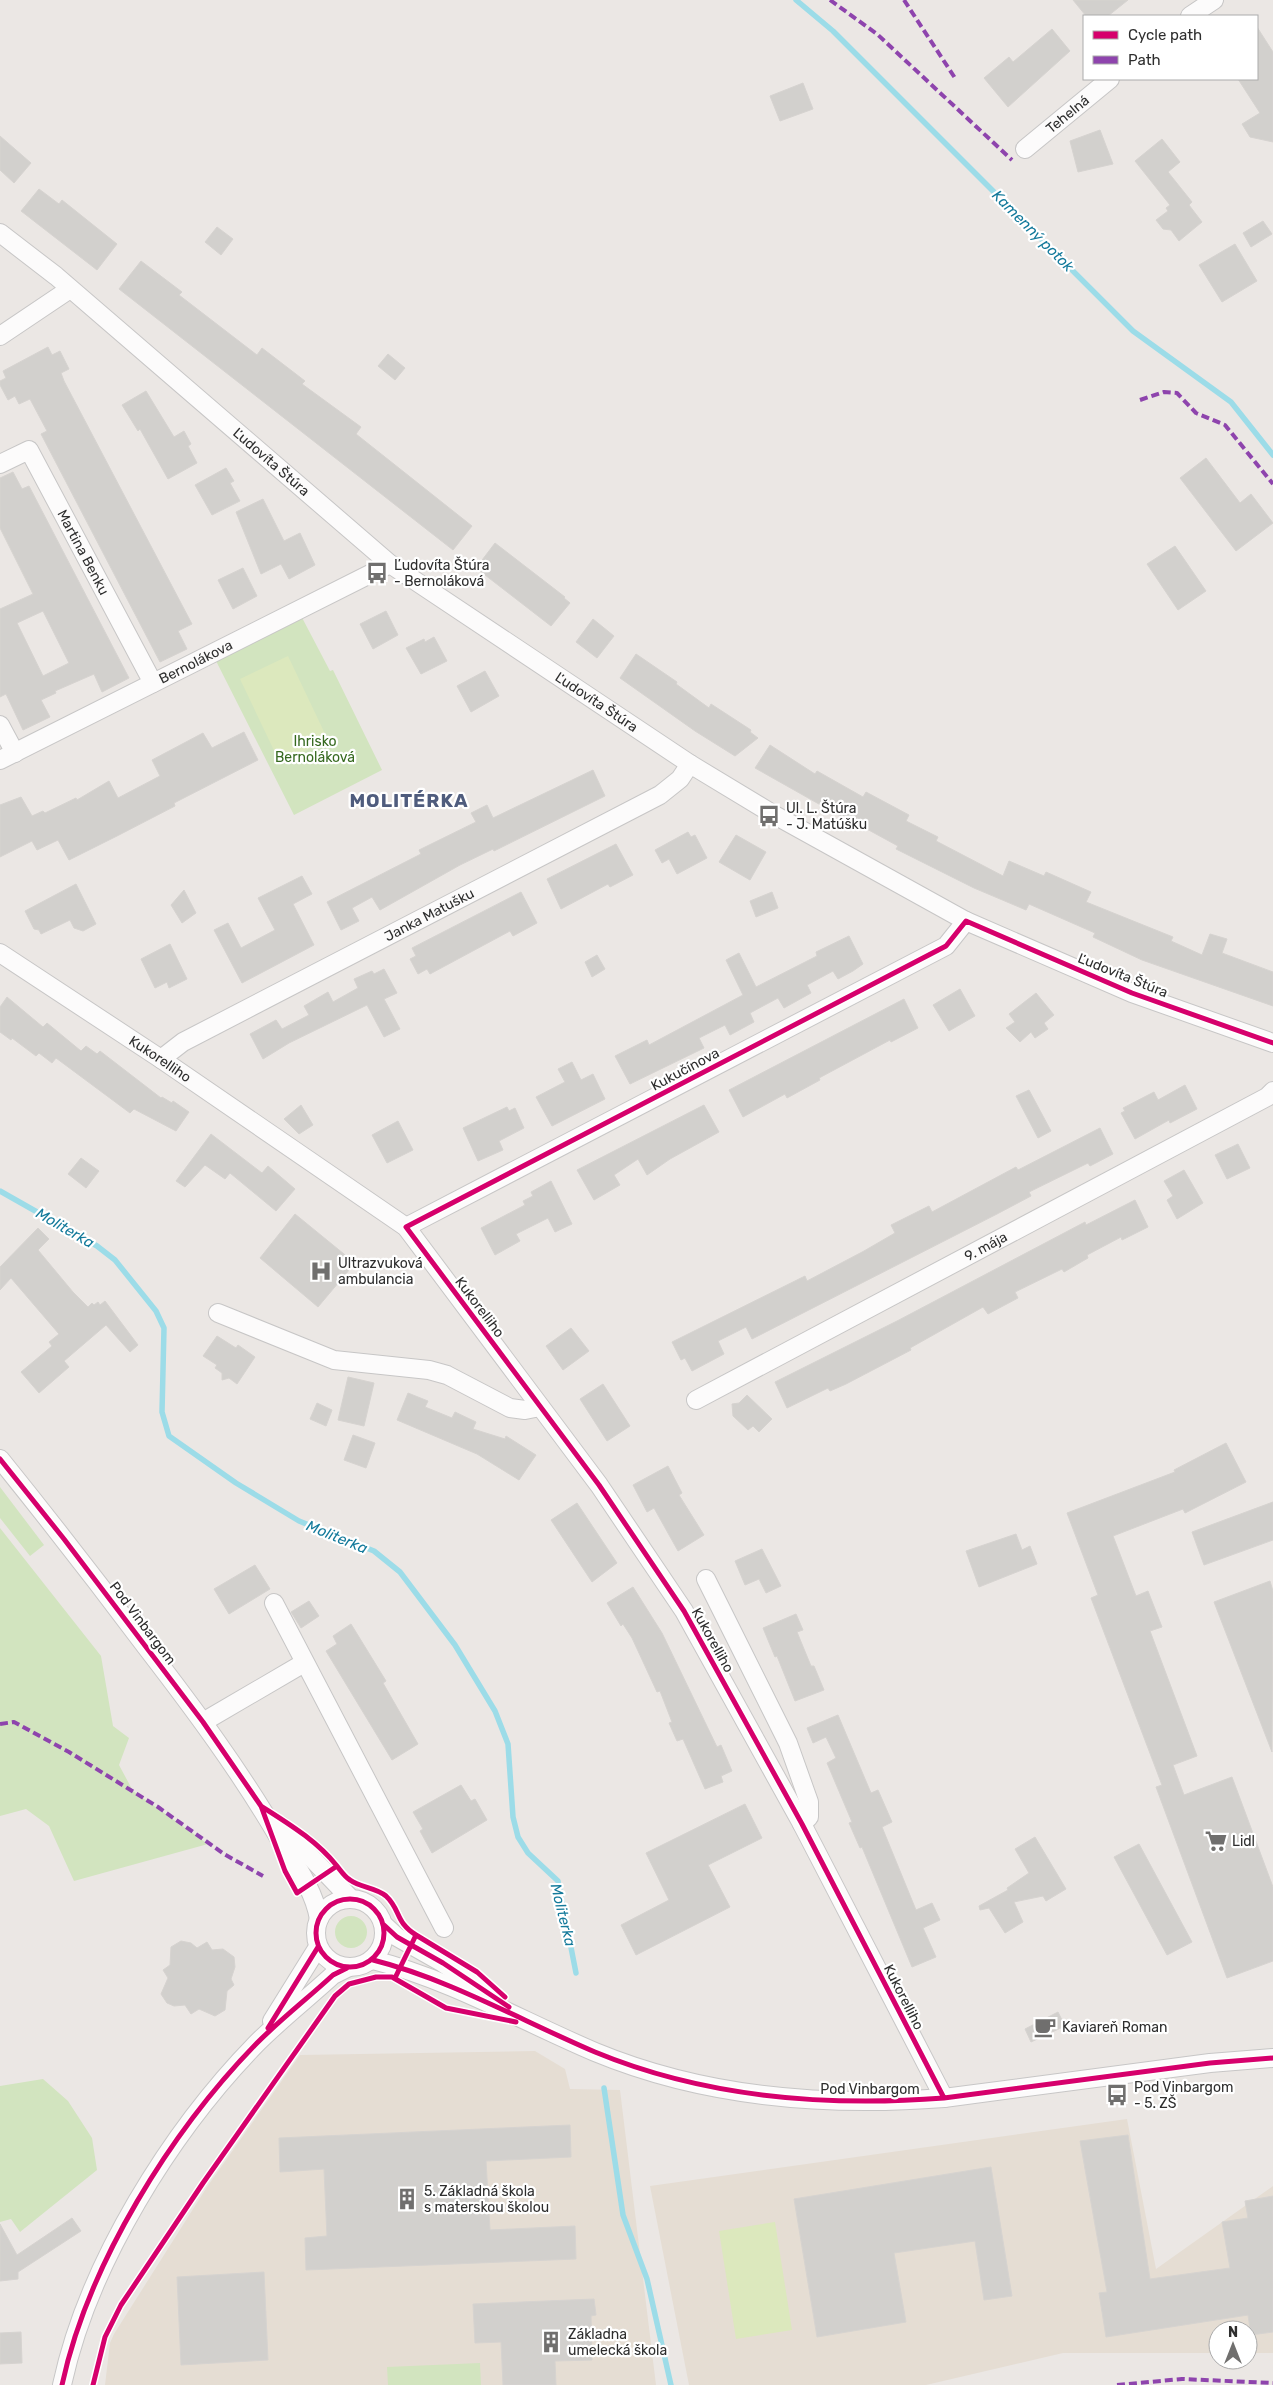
<svg xmlns="http://www.w3.org/2000/svg" width="1273" height="2385" font-family="Rubik,sans-serif">
  <rect width="100%" height="100%" fill="#ebe7e4"/>
  <path fill="#e5ddd3" d="M535 2051 565 2069 570 2089 620 2090 656 2385H105L110 2343 114 2334 207 2187 300 2055Z
    M1127 2119 1156 2269 1273 2186V2353H1248V2330H1218V2353H1063L926 2385H689L650 2186Z"/>
  <path fill="#d2e4bf" d="M298 610 330 671 333 670 382 770 294 815 212 653Z
    M0 1487 44 1545 30 1556 0 1518Z
    M0 1528 101 1656 113 1726 129 1738 119 1765 133 1791 208 1844 74 1881 49 1826 26 1809 0 1816Z
    M335 1932a16 16 0 1 1 32 0a16 16 0 1 1-32 0Z
    M43 2079 68 2101 92 2138 97 2170 20 2232 11 2219 0 2222V2086Z
    M480 2363 481 2385H388L387 2367Z"/>
  <path fill="#dce8bd" d="M288 656 328 740 280 763 240 679Z
    M775 2222 792 2330 736 2339 719 2231Z"/>
  <g fill="none" stroke-linecap="round" stroke-linejoin="round">
    <path stroke="#9cdce8" stroke-width="5.5" d="M796 0 833 31 1133 331 1231 402 1273 455
      M0 1191 97 1246 115 1260 156 1311 164 1328 162 1412 169 1436 236 1483 299 1521 374 1551 400 1572 455 1645 495 1711 508 1744 513 1817 518 1837 528 1853 558 1881 576 1973
      M604 2088 623 2215 647 2279 671 2385"/>
  </g>
  <path fill="#d2d0cd" stroke="#d6d3d0" fill-rule="evenodd" d="M1073 0H1128L1108 16H1086Z
    M1257 27 1273 52V142L1250 137 1242 124 1260 113 1238 79H1257Z
    M1052 29 1070 51 1008 107 984 78 1009 57 1013 62Z
    M803 83 813 109 780 121 770 96Z
    M1100 130 1113 164 1078 172 1070 141Z
    M0 136 31 163 14 183 0 170Z
    M1162 139 1180 162 1168 172 1192 202 1189 205 1202 222 1179 241 1171 230 1163 229 1156 220 1168 211 1166 208 1170 205 1135 161Z
    M39 189 59 204 62 200 117 244 97 270 21 211Z
    M1263 221 1272 234 1251 247 1243 233Z
    M217 227 233 239 221 255 205 242Z
    M1235 244 1257 281 1222 302 1199 265Z
    M141 261 182 292 179 295 257 355 262 348 305 381 302 384 361 427 356 434 472 526 453 550 119 289Z
    M48 347 52 355 60 351 69 369 61 373 64 381 192 624 178 631 187 649 160 662 41 434 47 431 30 399 19 404 15 396 8 400 0 385V381L6 378 3 371Z
    M388 354 405 368 395 380 378 366Z
    M146 391 174 437 184 431 191 444 188 446 197 463 168 479 140 429 138 431 122 405Z
    M1206 458 1240 503 1251 494 1273 523 1236 551 1180 478Z
    M226 468 234 481 230 483 240 501 212 515 195 485Z
    M13 472 22 489 29 486 129 678 102 692 94 674 55 691 56 693 41 700 50 717 23 730 6 694 0 697V609L33 594 0 528V478ZM43 611 69 663 43 676 17 623Z
    M263 499 284 541 300 533 315 565 289 579 281 564 261 574 236 512Z
    M495 543 565 597 564 598 570 603 551 626 476 568Z
    M1175 546 1206 591 1178 610 1147 564Z
    M243 568 257 596 233 609 218 580Z
    M386 611 398 635 373 649 360 624Z
    M593 619 614 636 597 658 576 642Z
    M434 637 447 661 421 674 406 648 424 639 425 642Z
    M636 654 677 682 676 684 709 708 711 704 751 730 750 732 758 738 735 756 695 731 620 678Z
    M485 671 499 696 471 712 457 686Z
    M244 732 258 760 174 803 175 806 117 836 69 860 58 840 37 850 32 841 0 857V805L21 797 32 816 43 811 45 813 76 798 77 800 109 781 118 798 160 776 152 760 203 733 212 748Z
    M770 745 815 774 817 771 863 797 866 792 909 815 906 821 938 837 936 841 1003 876 1009 861 1044 876 1046 872 1091 892 1086 902 1173 937 1171 941 1202 955 1210 934 1227 939 1222 953 1273 972V1006L1142 960 1093 937 1095 933 1029 904 1026 910 974 888 896 849 898 846 865 828V830L755 768Z
    M593 770 605 796 494 851 493 849 460 865 380 910 372 897 352 908 359 921 341 930 327 902 421 854 419 850 476 822 471 813 487 805 493 818Z
    M688 832 691 837 695 835 707 858 677 874 669 859 662 863 655 850Z
    M736 835 766 852 750 880 719 862Z
    M616 844 633 875 610 887 608 884 561 909 547 879Z
    M302 876 312 894 293 904 314 945 242 983 214 930 228 923 241 948 275 930 258 898Z
    M76 884 96 924 83 931 74 928 70 920 41 934 39 930 34 929 25 911Z
    M184 890 196 913 182 923 171 905Z
    M521 892 537 923 513 936 510 931 430 974 427 969 418 974 410 959 416 956 412 948Z
    M772 892 778 908 756 917 750 901Z
    M849 936 863 964 853 971 838 979 833 971 807 985 811 993 784 1008 778 998 750 1013 754 1022 730 1035 725 1025 699 1038 704 1048 630 1084 615 1056 647 1040 649 1045 743 995 726 960 739 953 756 987 817 956 816 952Z
    M170 944 187 979 169 988 167 982 155 988 141 959Z
    M597 955 605 969 592 977 585 962Z
    M384 969 397 993 384 999 400 1029 384 1037 367 1005 289 1043 263 1059 250 1034 276 1020 282 1029 309 1015 304 1006 328 992 333 1002 358 988 354 979 372 971 374 974Z
    M960 989 975 1016 949 1031 933 1005Z
    M1036 993 1054 1015 1044 1023 1048 1029 1035 1038 1031 1032 1020 1042 1006 1028 1015 1022 1009 1014Z
    M7 997 43 1027 47 1023 81 1051 86 1046 97 1054 100 1051 161 1098 162 1097 172 1103 173 1101 189 1112 176 1131 134 1109 130 1113 56 1058 52 1063 39 1053 36 1056 12 1038 11 1040 0 1032V1007Z
    M904 999 918 1028 891 1042 890 1040 819 1078 820 1080 787 1098 785 1094 743 1117 729 1090Z
    M572 1062 581 1080 593 1074 605 1099 552 1126 536 1097 565 1082 558 1069Z
    M1185 1085 1197 1109 1170 1123 1169 1120 1135 1139 1121 1113 1125 1111 1123 1108 1154 1092 1158 1100Z
    M1029 1090 1051 1131 1038 1138 1016 1096Z
    M301 1105 313 1125 299 1134 284 1119Z
    M704 1105 719 1132 670 1159 647 1175 638 1159 614 1175 620 1185 594 1200 577 1170Z
    M507 1107 509 1111 515 1108 524 1128 499 1141 503 1150 478 1161 463 1128Z
    M398 1121 413 1150 387 1163 372 1135Z
    M1100 1128 1113 1154 1090 1166 1088 1163 1029 1192 1031 1196 997 1214 752 1339 746 1327 718 1341 724 1354 692 1371 685 1358 681 1360 672 1342 805 1276 807 1281 864 1251 895 1233 891 1225 929 1206 932 1212 1016 1167 1018 1170Z
    M211 1134 262 1173 268 1166 295 1189 276 1211 230 1173 225 1179 205 1165 185 1187 176 1181Z
    M1238 1144 1250 1168 1227 1179 1215 1155Z
    M81 1158 99 1171 86 1188 68 1174Z
    M1184 1170 1203 1203 1177 1219 1167 1200 1173 1196 1164 1181Z
    M551 1181 572 1224 555 1232 548 1218 516 1234 520 1241 495 1255 481 1228 525 1205 523 1201 533 1196 531 1192Z
    M1135 1200 1148 1227 1122 1240 1121 1237 1087 1255 1088 1258 1064 1272 1062 1269 1015 1292 1018 1298 988 1314 983 1307 910 1348 911 1350 846 1384 830 1391 828 1388 787 1408 775 1382 897 1321 1085 1222 1086 1225Z
    M295 1214 355 1263 318 1307 260 1258Z
    M38 1228 49 1239 38 1250 73 1292 88 1307 92 1303 94 1305 98 1302 100 1305 105 1301 138 1345 130 1352 106 1325 64 1361 69 1367 39 1393 21 1372 52 1346 49 1342 59 1334 11 1278 0 1290V1267Z
    M571 1328 589 1351 563 1370 546 1346Z
    M217 1336 236 1348 238 1345 255 1357 237 1384 229 1378 222 1380V1373L215 1368 217 1365 203 1356Z
    M348 1377 374 1383 364 1426 338 1420Z
    M603 1384 630 1426 607 1441 580 1399Z
    M408 1393 428 1401 425 1407 452 1418 455 1412 476 1422 473 1429 505 1439 506 1436 536 1455 519 1480 477 1454 397 1420Z
    M747 1395 772 1419 759 1432 753 1426 748 1430 733 1416 732 1404 739 1403Z
    M317 1403 332 1410 326 1426 310 1419Z
    M353 1435 375 1443 366 1468 344 1460Z
    M1226 1443 1246 1482 1185 1513 1183 1509 1113 1536 1136 1596 1148 1591 1162 1627 1150 1631 1197 1756 1173 1765 1184 1795 1232 1777 1273 1887V1961L1227 1978 1156 1787 1162 1785 1091 1598 1098 1595 1067 1513 1175 1472 1174 1470Z
    M668 1466 682 1493 679 1495 704 1535 678 1551 654 1508 647 1512 633 1485Z
    M1273 1502V1540L1204 1565 1192 1532Z
    M577 1503 617 1563 592 1582 551 1520Z
    M1016 1534 1022 1550 1030 1546 1037 1564 979 1587 966 1551Z
    M762 1549 781 1586 766 1593 759 1579 745 1585 735 1561Z
    M255 1565 270 1589 229 1614 214 1589Z
    M1270 1581 1273 1591 1272 1752 1214 1602Z
    M633 1587 662 1633 717 1747 721 1745 732 1771 721 1776 723 1782 705 1789 683 1739 677 1741 669 1723 672 1722 660 1691 657 1692 632 1638 623 1624 621 1626 607 1603Z
    M309 1601 319 1616 301 1628 291 1612Z
    M796 1614 803 1630 797 1632 811 1666H814L824 1690 795 1701 777 1656 775 1657 763 1628Z
    M351 1624 386 1681 383 1683 418 1744 392 1760 326 1651 337 1644 333 1636Z
    M838 1715 871 1793 878 1790 892 1822 882 1827 916 1910 932 1903 940 1920 923 1928 936 1957 912 1967 862 1847 860 1848 849 1823 852 1822 827 1763 836 1758 826 1737 813 1743 807 1728Z
    M461 1785 471 1801 475 1799 487 1820 432 1853 420 1831 423 1829 413 1812Z
    M745 1804 762 1838 708 1865 730 1907 636 1955 621 1925 669 1900 646 1853Z
    M1035 1837 1066 1889 1046 1901 1043 1896 1014 1902 1023 1922 1005 1933 989 1908 980 1910 979 1906 1008 1890 1007 1888 1029 1873 1015 1849Z
    M1139 1844 1192 1942 1167 1955 1114 1857Z
    M181 1941 191 1943 197 1948 207 1942 212 1950 223 1949 234 1957 235 1967 231 1979 234 1985 227 1991 225 2010 215 2016 199 2009 191 2014 185 2005 174 2006 167 2003 161 1994 168 1978 163 1970 170 1965 171 1947Z
    M1058 2012 1065 2026 1031 2042 1025 2029Z
    M570 2125 571 2157 486 2161 490 2230 575 2226 576 2259 306 2270 305 2238 327 2236 324 2169 280 2172 279 2138Z
    M1128 2135 1150 2279 1230 2268 1222 2222 1248 2218 1245 2201 1273 2196V2332L1251 2335 1248 2315 1106 2337 1099 2293 1107 2292 1080 2141Z
    M991 2167 1012 2296 984 2300 975 2241 894 2253 906 2322 817 2337 794 2199Z
    M72 2218 81 2231 18 2272V2279L0 2281V2224L17 2255Z
    M264 2272 268 2360 181 2365 177 2277Z
    M594 2299 596 2315 591 2316 592 2360 555 2361 556 2385H503L501 2342 475 2343 473 2304Z
    M21 2332 22 2363 0 2364V2333Z"/>
  <g fill="none" stroke-linecap="round" stroke-linejoin="round">
    <g stroke="#c7c6c6" stroke-width="20">
      <g id="minor">
        <path d="M1190 16 1214 0"/>
        <path id="s1" d="M1025 149 1110 79"/>
        <path id="s2" d="M0 233 56 276 390 564 690 764 771 813 966 921 1132 993 1273 1043"/>
        <path d="M0 336 70 289"/>
        <path id="s3" d="M0 464 29 450 153 683"/>
        <path d="M0 725 15 753"/>
        <path id="s4" d="M0 760 390 564"/>
        <path id="s5" d="M0 953 161 1059 406 1227 599 1485 684 1611 802 1824 944 2098"/>
        <path id="s6" d="M161 1059 183 1042 660 795 680 779 690 764"/>
        <path d="M406 1227 946 946 966 921"/>
        <path d="M218 1313 334 1360 429 1370 447 1375 510 1408 525 1410 540 1407"/>
        <path id="s7" d="M696 1400 1267 1097 1273 1091"/>
        <path d="M0 1459C50 1521 99 1584 147 1648 194 1709 240 1771 279 1838 294 1863 314 1889 319 1919"/>
        <path d="M706 1579 788 1743 809 1802V1817L802 1824"/>
        <path d="M274 1603 444 1928"/>
        <path d="M203 1722 304 1663"/>
        <path d="M281 1826 350 1898"/>
        <circle cx="350" cy="1933" r="34"/>
        <path d="M384 1925 397 1937 443 1963 496 1999"/>
        <path d="M373 1960C449 1979 522 2021 595 2052 706 2098 826 2107 944 2098L1210 2063 1273 2058"/>
        <path d="M272 2021 318 1947"/>
        <path d="M62 2385C88 2264 171 2131 257 2043 281 2019 308 1998 333 1975L347 1968"/>
      </g>
    </g>
    <use href="#minor" stroke="#fcfbfb" stroke-width="18"/>
    <path stroke="#8e44ad" stroke-width="4" stroke-dasharray="8 4" stroke-linecap="butt" d="M830 0 877 34 1012 160
      M904 0 955 78
      M1140 400 1164 392 1177 393 1196 413 1225 425 1273 484
      M0 1724 14 1722 69 1752 158 1807 224 1854 263 1876
      M1117 2385 1182 2379 1273 2383"/>
    <g stroke="#fff" stroke-width="8">
      <path id="cycleway" d="M0 1459 64 1539 203 1722 261 1806 285 1871 297 1893 337 1866C341 1871 345 1877 350 1880 361 1888 375 1887 386 1896 401 1910 395 1922 416 1935L395 1978
        M261 1806C289 1824 316 1840 337 1866
        M316 1933a34 34 0 1 1 68 0a34 34 0 1 1-68 0Z
        M384 1925 397 1937 443 1963 509 2007
        M416 1935 477 1972 505 1997
        M373 1960C449 1979 522 2021 595 2052 706 2098 826 2107 944 2098L1210 2063 1273 2058
        M268 2028 318 1947
        M944 2098 802 1824 684 1611 599 1485 406 1227 946 946 966 921 1132 993 1273 1043
        M62 2385C88 2264 171 2131 257 2043 281 2019 308 1998 333 1975L347 1968
        M93 2385 105 2337 121 2305 203 2183 335 1996 349 1984 376 1977H392L446 2008 516 2022"/>
    </g>
    <use href="#cycleway" stroke="#d6006c" stroke-width="5"/>
  </g>
  <defs>
    <g id="bus-bare" transform="scale(1.725)"><path d="M-5-6H5V4H4V6H2V4H-2V6H-4V4H-5ZM-3.5-4V0h7V-4ZM-3.5 1.2v1.5H-2V1.2ZM2 1.2v1.5H3.5V1.2Z" fill="#706f6e" stroke="#fff" stroke-width="2.5" paint-order="stroke"/></g>
    <g id="hospital-bare" transform="scale(1.725)"><path d="M-5-5h3v3.5h4V-5h3V5h-3V1.5h-4V5h-3Z" fill="#706f6e" stroke="#fff" stroke-width="2.5" paint-order="stroke"/></g>
    <g id="supermarket-bare" transform="scale(1.725)"><path d="M-6-5.5h2.5l.6 2H6L4.5 2H-2.5L-4.4-4H-6ZM-1.5 3.2a1.3 1.3 0 1 0 .1 0ZM3 3.2a1.3 1.3 0 1 0 .1 0Z" fill="#706f6e" stroke="#fff" stroke-width="2.5" paint-order="stroke"/></g>
    <g id="cafe-bare" transform="scale(1.725)"><path d="M-5.5-4.5H6V0H3Q3 3.5 0 3.5H-2.5Q-5.5 3.5-5.5 0ZM3-3.2v2h1.7v-2ZM-6 4.5H4V6H-6Z" fill="#706f6e" stroke="#fff" stroke-width="2.5" paint-order="stroke"/></g>
    <g id="building-bare" transform="scale(1.725)"><path d="M-4-6H4V6H1V3H-1V6H-4ZM-2.5-4.3h1.7v1.8h-1.7ZM.8-4.3h1.7v1.8H.8ZM-2.5-1h1.7V.8h-1.7ZM.8-1h1.7V.8H.8Z" fill="#706f6e" stroke="#fff" stroke-width="2.5" paint-order="stroke"/></g>
  </defs>
  <g fill-rule="evenodd">
    <use href="#bus-bare" x="377" y="573"/>
    <use href="#bus-bare" x="769" y="816"/>
    <use href="#hospital-bare" x="321" y="1271"/>
    <use href="#supermarket-bare" x="1216" y="1841"/>
    <use href="#cafe-bare" x="1045" y="2027"/>
    <use href="#bus-bare" x="1117" y="2095"/>
    <use href="#building-bare" x="407" y="2199"/>
    <use href="#building-bare" x="551" y="2342"/>
  </g>
  <g text-anchor="middle" stroke-width="4.5" stroke-linejoin="round" paint-order="stroke">
    <g font-size="14" fill="#2e2e2e" stroke="#fff">
      <text dy="5" stroke="none"><textPath href="#s1" startOffset="55">Tehelná</textPath></text>
      <text dy="5" stroke="none"><textPath href="#s2" startOffset="355">Ľudovíta Štúra</textPath></text>
      <text dy="5" stroke="none"><textPath href="#s3" startOffset="148">Martina Benku</textPath></text>
      <text dy="5" stroke="none"><textPath href="#s4" startOffset="219">Bernolákova</textPath></text>
      <text dy="5" stroke="none"><textPath href="#s2" startOffset="760">Ľudovíta Štúra</textPath></text>
      <text dy="5" stroke="none"><textPath href="#s6" startOffset="305">Janka Matušku</textPath></text>
      <text transform="translate(1123 975) rotate(22)" y="5">Ľudovíta Štúra</text>
      <text dy="5" stroke="none"><textPath href="#s5" startOffset="192">Kukorelliho</textPath></text>
      <text transform="translate(685 1069) rotate(-28)" y="5">Kukučínova</text>
      <text dy="5" stroke="none"><textPath href="#s7" startOffset="328">9. mája</textPath></text>
      <text transform="translate(480 1307) rotate(53)" y="5">Kukorelliho</text>
      <text transform="translate(143 1623) rotate(53)" y="5">Pod Vinbargom</text>
      <text transform="translate(713 1640) rotate(61)" y="5">Kukorelliho</text>
      <text transform="translate(904 1997) rotate(63)" y="5">Kukorelliho</text>
      <text x="870" y="2094">Pod Vinbargom</text>
    </g>
    <g font-size="14" fill="#2e2e2e" stroke="#fff" text-anchor="start">
      <text x="394" y="570">Ľudovíta Štúra<tspan x="394" dy="16">- Bernoláková</tspan></text>
      <text x="786" y="813">Ul. L. Štúra<tspan x="786" dy="16">- J. Matúšku</tspan></text>
      <text x="338" y="1268">Ultrazvuková<tspan x="338" dy="16">ambulancia</tspan></text>
      <text x="1232" y="1846">Lidl</text>
      <text x="1062" y="2032">Kaviareň Roman</text>
      <text x="1134" y="2092">Pod Vinbargom<tspan x="1134" dy="16">- 5. ZŠ</tspan></text>
      <text x="424" y="2196">5. Základná škola<tspan x="424" dy="16">s materskou školou</tspan></text>
      <text x="568" y="2339">Základna<tspan x="568" dy="16">umelecká škola</tspan></text>
    </g>
    <g font-size="14" fill="#36691f" stroke="#fff">
      <text x="315" y="746">Ihrisko<tspan x="315" dy="16">Bernoláková</tspan></text>
    </g>
    <g font-size="15" font-style="italic" fill="#147a9b" stroke="#fff">
      <text transform="translate(1033 231) rotate(45)" y="5">Kamenný potok</text>
      <text transform="translate(65 1228) rotate(30)" y="5">Moliterka</text>
      <text transform="translate(337 1537) rotate(22)" y="5">Moliterka</text>
      <text transform="translate(563 1915) rotate(76)" y="5">Moliterka</text>
    </g>
    <g font-size="19" font-weight="bold" letter-spacing="1" fill="#4f5c7d" stroke="#fff">
      <text x="409" y="807">MOLITÉRKA</text>
    </g>
  </g>
  <rect x="1083" y="15" width="175" height="65" fill="#ffffff" stroke="#ababab"/>
  <rect x="1093" y="31" width="25" height="8" fill="#d6006c" stroke="#ababab"/>
  <text x="1128" y="40" font-size="15" fill="#2e2e2e">Cycle path</text>
  <rect x="1093" y="56" width="25" height="8" fill="#8e44ad" stroke="#ababab"/>
  <text x="1128" y="65" font-size="15" fill="#2e2e2e">Path</text>
  <g transform="translate(1233 2345)"><circle r="24" fill="#ffffff" stroke="#ababab"/>
  <path d="M0-4L9 19L0 12L-9 19Z" fill="#706f6e"/>
  <text y="-8" font-size="14" font-weight="bold" text-anchor="middle" fill="#2e2e2e">N</text>
  </g>
</svg>
